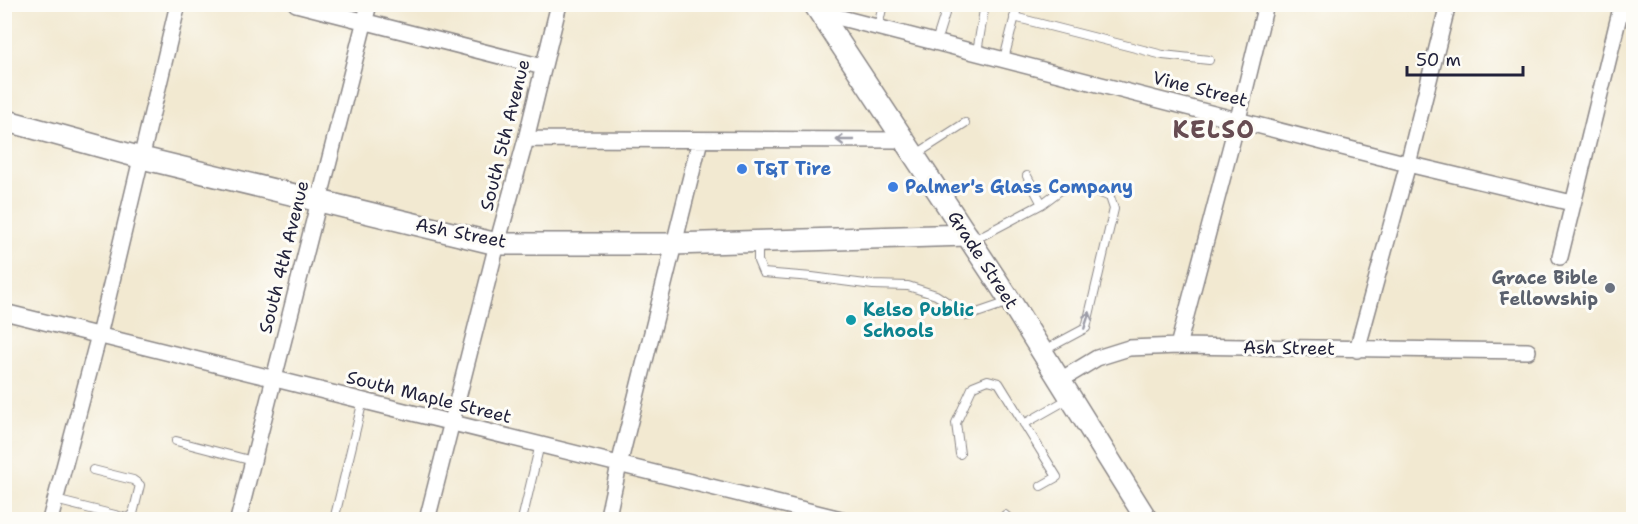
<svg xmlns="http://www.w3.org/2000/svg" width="1638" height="524" font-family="'Shantell Sans',sans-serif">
  <rect width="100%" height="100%" fill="#fdfcf7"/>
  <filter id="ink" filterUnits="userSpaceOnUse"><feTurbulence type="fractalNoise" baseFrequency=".0167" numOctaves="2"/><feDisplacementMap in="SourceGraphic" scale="12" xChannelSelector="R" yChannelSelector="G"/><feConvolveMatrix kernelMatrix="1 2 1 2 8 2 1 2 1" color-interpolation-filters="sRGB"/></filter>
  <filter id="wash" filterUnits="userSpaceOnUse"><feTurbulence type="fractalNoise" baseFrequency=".008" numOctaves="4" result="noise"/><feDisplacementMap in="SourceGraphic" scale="24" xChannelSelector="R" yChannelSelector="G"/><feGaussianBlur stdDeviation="1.35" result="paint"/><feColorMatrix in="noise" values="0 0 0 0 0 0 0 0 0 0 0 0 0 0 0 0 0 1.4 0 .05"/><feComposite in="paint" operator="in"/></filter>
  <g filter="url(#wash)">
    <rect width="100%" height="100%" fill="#f2e9d1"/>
  </g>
  <g filter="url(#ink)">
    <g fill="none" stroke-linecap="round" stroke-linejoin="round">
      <g stroke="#8a8686" stroke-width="10">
        <path id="lane" d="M1014 17 1163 55 1209 60
          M878 27 883 4
          M936 42 948 4
          M977 52 985 4
          M1004 59 1018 4
          M915 155 965 123
          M1042 204 1062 189H1091L1110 197 1114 209 1086 328 1043 351
          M972 241 1042 204 1027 176
          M758 243V261L763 273 812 277 873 285 908 286 936 295 968 316 1009 302
          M1024 424 1070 398
          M176 441 253 461
          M960 454 956 423 973 386 988 380 999 383 1057 477 1041 486
          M55 500 127 518 133 514 140 485 133 480 93 470
          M1005 515 1011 520
          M334 520 363 400
          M522 520 540 444"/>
      </g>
      <g stroke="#8a8686" stroke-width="18">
        <path id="street" d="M296 4 543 67
          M818 12 1408 164 1572 203
          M526 139 903 140
          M1560 257 1622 4
          M4 312 845 520
          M1178 346 1238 119 1266 4
          M1357 350 1408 164 1448 4
          M1059 381 1097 358 1129 348 1178 346 1528 351
          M50 520 99 335 178 4
          M238 520 369 4
          M427 520 497 244 526 139 559 4
          M607 520 619 465 700 140"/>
      </g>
      <g stroke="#8a8686" stroke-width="24">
        <path id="secondary" d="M814 4 1011 302 1147 520
          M4 120 142 158 497 244H673L967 235"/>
      </g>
      <use href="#lane" stroke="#fff" stroke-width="8"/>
      <use href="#street" stroke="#fff" stroke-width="15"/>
      <use href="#secondary" stroke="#fff" stroke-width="21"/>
    </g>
    <defs><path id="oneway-shaft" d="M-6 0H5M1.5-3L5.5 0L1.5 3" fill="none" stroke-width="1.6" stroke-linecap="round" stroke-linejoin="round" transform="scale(1.5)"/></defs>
    <g stroke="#9c9ca7">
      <use href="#oneway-shaft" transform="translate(845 140) rotate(180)"/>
      <use href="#oneway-shaft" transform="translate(1087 320) rotate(-72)"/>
    </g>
  </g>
  <g fill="#3f7fe0" stroke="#fdfcf7" stroke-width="2">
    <circle cx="742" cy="169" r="6"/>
    <circle cx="893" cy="187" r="6"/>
  </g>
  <circle fill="#6b7280" stroke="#fdfcf7" stroke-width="2" cx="1610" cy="288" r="6"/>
  <circle fill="#0f9aa8" stroke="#fdfcf7" stroke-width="2" cx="851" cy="320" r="6"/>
  <g text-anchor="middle" stroke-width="6" stroke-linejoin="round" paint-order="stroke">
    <g font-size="18" fill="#22223b" stroke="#fdfcf7">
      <text transform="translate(1200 89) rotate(14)" y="6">Vine Street</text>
      <text transform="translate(505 135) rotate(-76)" y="6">South 5th Avenue</text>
      <text transform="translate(461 233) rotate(11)" y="6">Ash Street</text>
      <text transform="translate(284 257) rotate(-76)" y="6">South 4th Avenue</text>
      <text transform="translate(983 260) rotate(57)" y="6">Grade Street</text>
      <text transform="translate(1289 348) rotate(1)" y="6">Ash Street</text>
      <text transform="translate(429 397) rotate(14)" y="6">South Maple Street</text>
    </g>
    <g font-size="18" font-weight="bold" fill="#366cbe" stroke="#fdfcf7" text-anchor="start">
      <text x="754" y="175">T&amp;T Tire</text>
      <text x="905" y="193">Palmer's Glass Company</text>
    </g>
    <g font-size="18" font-weight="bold" fill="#5b616d" stroke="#fdfcf7" text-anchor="end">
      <text x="1598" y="284">Grace Bible<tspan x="1598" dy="21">Fellowship</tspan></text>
    </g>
    <g font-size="18" font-weight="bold" fill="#0d838f" stroke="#fdfcf7" text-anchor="start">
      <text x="863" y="316">Kelso Public<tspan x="863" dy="21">Schools</tspan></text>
    </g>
    <g font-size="24" font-weight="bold" letter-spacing="1.5" fill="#674c52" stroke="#fdfcf7">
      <text x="1214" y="138">KELSO</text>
    </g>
  </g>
  <rect width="1638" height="524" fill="none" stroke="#fdfcf7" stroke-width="24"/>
  <path d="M1407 66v9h116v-9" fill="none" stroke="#22223b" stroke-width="3"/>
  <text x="1416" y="66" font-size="18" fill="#22223b" stroke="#fdfcf7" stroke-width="4.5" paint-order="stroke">50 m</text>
</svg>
